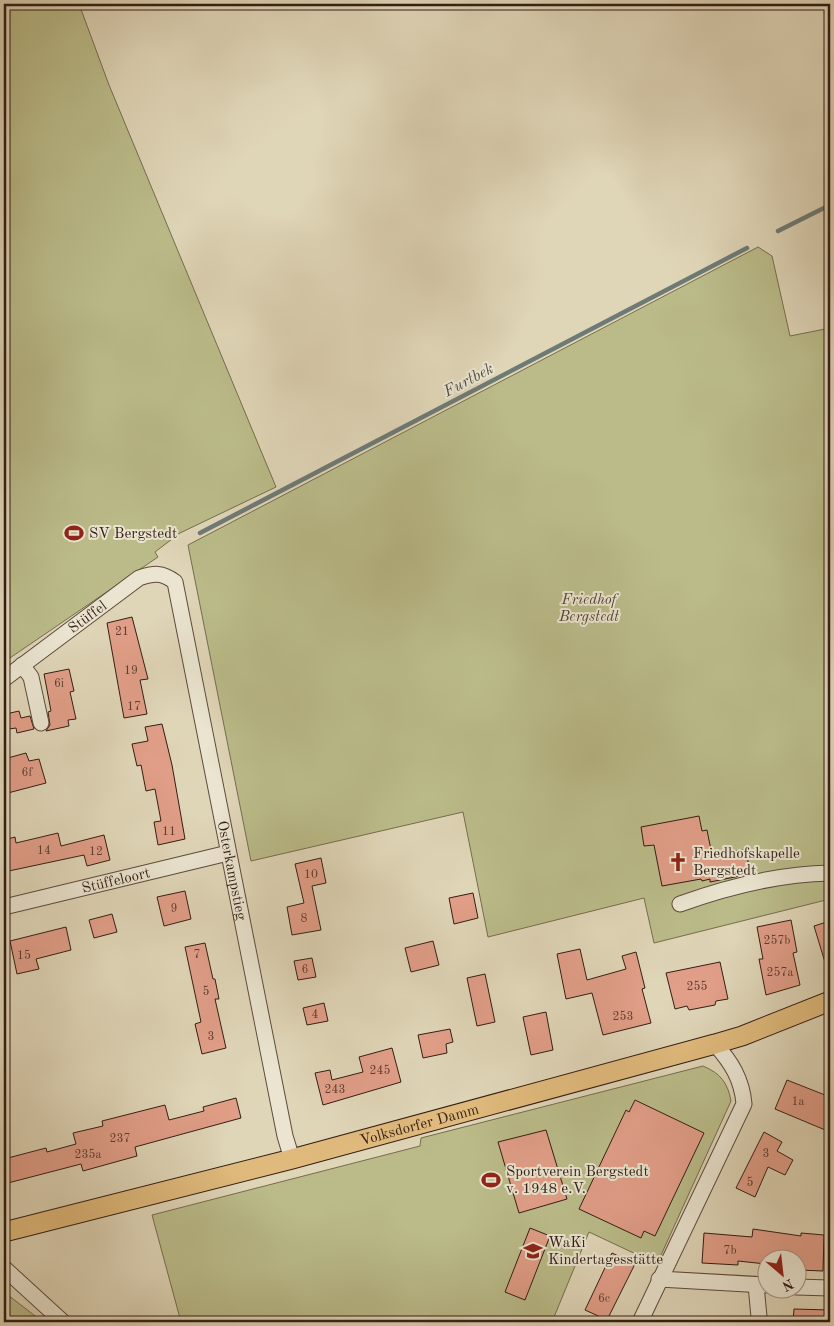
<svg xmlns="http://www.w3.org/2000/svg" width="834" height="1326" font-family="'Old Standard TT',serif">
  <rect width="100%" height="100%" fill="#dfd5b7"/>
  <filter id="stains"><feTurbulence type="fractalNoise" baseFrequency=".004" numOctaves="4"/><feColorMatrix values="0 0 0 0 .2 0 0 0 0 .09 0 0 0 0 .02 0 0 0 .5 -.17"/></filter>
  <radialGradient id="worn" r=".72"><stop offset=".6" stop-color="#630" stop-opacity="0"/><stop offset="1" stop-color="#630" stop-opacity=".3"/></radialGradient>
  <path fill="#babb89" stroke="#766c4e" d="M4 4H79L109 85 276 487 180 533 155 552 158 557 4 662Z
    M758 247 772 256 790 336 830 328V899L654 943 644 898 488 937 463 812 251 861 188 545Z
    M703 1066C720 1073 728 1083 731 1101L657 1264 589 1232 552 1322 529 1319 512 1322H181L152 1215 420 1146 421 1138Z
    M4 1292 43 1322H4Z"/>
  <g fill="none" stroke-linecap="round" stroke-linejoin="round">
    <path stroke="#6e7a75" stroke-width="4.5" d="M778 231 830 205
      M200 533 747 248"/>
  </g>
  <path fill="#e19e88" stroke="#331d14" d="M132 617 148 679 140 680 147 714 124 718 107 623Z
    M69 669 74 691 70 692 76 719 68 720 69 726 46 731 50 725 48 712 51 711 44 674Z
    M19 711 21 718 30 716 34 729 17 733 16 728 9 729 6 714Z
    M162 724 172 765 185 839 158 845 154 822 161 821 155 789 146 791 141 765 137 766 132 744 148 741 145 727Z
    M26 753 29 761 39 759 46 783 4 794V759Z
    M699 816 702 831 707 830 712 855 746 849 750 874 710 882V879L702 881 701 879 662 886 654 845 644 846 641 827Z
    M58 833 61 846 104 835 110 860 87 866 84 855 4 872V840L15 837 16 843Z
    M321 858 326 883 312 886 321 930 292 935 287 907 304 903 295 864Z
    M185 891 191 919 164 926 157 897Z
    M473 893 478 918 454 924 449 898Z
    M112 914 117 932 94 938 89 920Z
    M791 920 797 952 793 953 800 985 766 995 759 959H763L757 927Z
    M830 921V968L827 969 814 926Z
    M66 927 71 950 36 959 39 969 17 974 10 941Z
    M433 941 439 965 411 972 405 948Z
    M205 943 213 979H215L219 999H215L226 1048 202 1054 195 1024 201 1022 185 947Z
    M580 949 587 980 626 969 622 956 636 952 645 988 642 989 651 1023 603 1035 592 993 566 999 557 954Z
    M312 958 316 977 298 980 294 961Z
    M720 962 728 999 716 1001 715 1005 689 1010 687 1006 675 1009 666 973Z
    M485 974 495 1022 477 1026 467 978Z
    M324 1003 328 1021 307 1025 303 1008Z
    M546 1012 553 1050 531 1055 523 1017Z
    M450 1029 453 1042 446 1044 447 1053 423 1058 418 1035Z
    M392 1048 401 1082 323 1105 315 1073 330 1070 332 1080 363 1072 359 1057Z
    M787 1080 830 1097V1132L775 1109Z
    M236 1098 241 1118 135 1147 137 1156 83 1171 81 1164 4 1184V1159L46 1148 47 1152 76 1144 73 1133 103 1126 102 1121 165 1105 169 1120 204 1111 203 1107Z
    M635 1100 704 1133 655 1236 644 1231 641 1238 579 1209 626 1110 629 1112Z
    M546 1130 567 1199 519 1213 498 1142Z
    M764 1132 782 1142 777 1151 793 1160 785 1175 768 1167 755 1197 736 1188Z
    M530 1228 550 1236 525 1300 505 1292Z
    M753 1229 801 1236V1233L824 1235 823 1271 799 1270V1258H766V1264L738 1261V1265L702 1263 704 1233 752 1237Z
    M612 1253 635 1264 607 1320 585 1310Z
    M794 1309 830 1310V1322H793Z"/>
  <g fill="none" stroke-linecap="round" stroke-linejoin="round">
    <g stroke="#5e4b3d" stroke-width="17">
      <g id="minor">
        <path d="M22 665 31 677 41 723"/>
        <path id="s1" d="M4 679 139 578C154 573 162 572 175 582L285 1136 292 1159"/>
        <path d="M680 904C727 887 780 874 830 873"/>
        <path id="s2" d="M4 907 228 853"/>
        <path d="M4 1268 63 1322"/>
        <path d="M659 1279 766 1285"/>
        <path d="M756 1285 759 1317"/>
        <path d="M796 1287 830 1288"/>
        <path d="M640 1322 744 1104C742 1079 731 1062 715 1044"/>
      </g>
    </g>
    <g stroke="#331d14" stroke-width="21">
      <g id="major">
        <path id="s3" d="M4 1232 292 1159 715 1044 742 1036 830 1001"/>
      </g>
    </g>
    <use href="#minor" stroke="#eae4d0" stroke-width="15"/>
    <use href="#major" stroke="#e0ba7c" stroke-width="19"/>
  </g>
  <defs>
    <g id="stadium-bare" transform="scale(1.5)"><path d="M0-5a6.5 5 0 1 0 0 10a6.5 5 0 1 0 0-10ZM-3.5-1.8h7v3.6h-7Z" fill="#8f2418" stroke="#eae4d0" stroke-width="2.5" paint-order="stroke"/></g>
    <g id="church-bare" transform="scale(1.5)"><path d="M-1.2-6h2.4v3.5h3.3v2.4h-3.3V6h-2.4V-.1h-3.3v-2.4h3.3Z" fill="#8f2418" stroke="#eae4d0" stroke-width="2.5" paint-order="stroke"/></g>
    <g id="school-bare" transform="scale(1.5)"><path d="M0-5L7-2L0 1L-7-2ZM-4 1L0 2.5L4 1V4Q0 6-4 4Z" fill="#8f2418" stroke="#eae4d0" stroke-width="2.5" paint-order="stroke"/></g>
  </defs>
  <g fill-rule="evenodd">
    <use href="#stadium-bare" x="74" y="533"/>
    <use href="#church-bare" x="678" y="862"/>
    <use href="#stadium-bare" x="491" y="1180"/>
    <use href="#school-bare" x="533" y="1251"/>
  </g>
  <g text-anchor="middle" stroke-width="4" stroke-linejoin="round" paint-order="stroke">
    <g font-size="12" fill="#5e3d31">
      <text x="122" y="635">21</text>
      <text x="131" y="674">19</text>
      <text x="59" y="687">6i</text>
      <text x="134" y="710">17</text>
      <text x="27" y="776">6f</text>
      <text x="169" y="835">11</text>
      <text x="44" y="854">14</text>
      <text x="96" y="855">12</text>
      <text x="311" y="878">10</text>
      <text x="174" y="912">9</text>
      <text x="304" y="922">8</text>
      <text x="777" y="944">257b</text>
      <text x="197" y="958">7</text>
      <text x="24" y="959">15</text>
      <text x="305" y="973">6</text>
      <text x="780" y="976">257a</text>
      <text x="697" y="990">255</text>
      <text x="206" y="995">5</text>
      <text x="315" y="1018">4</text>
      <text x="623" y="1020">253</text>
      <text x="211" y="1040">3</text>
      <text x="380" y="1074">245</text>
      <text x="335" y="1093">243</text>
      <text x="798" y="1105">1a</text>
      <text x="120" y="1142">237</text>
      <text x="766" y="1157">3</text>
      <text x="88" y="1158">235a</text>
      <text x="750" y="1186">5</text>
      <text x="730" y="1254">7b</text>
      <text x="604" y="1302">6c</text>
    </g>
    <g font-size="15" fill="#331d14" stroke="#eae4d0" text-anchor="start">
      <text x="89" y="538">SV Bergstedt</text>
      <text x="693" y="858">Friedhofskapelle<tspan x="693" dy="17">Bergstedt</tspan></text>
      <text x="506" y="1176">Sportverein Bergstedt<tspan x="506" dy="17">v. 1948 e.V.</tspan></text>
      <text x="548" y="1247">WaKi<tspan x="548" dy="17">Kindertagesstätte</tspan></text>
    </g>
    <g font-size="15" font-style="italic" fill="#554431" stroke="#eae4d0">
      <text x="589" y="604">Friedhof<tspan x="589" dy="17">Bergstedt</tspan></text>
    </g>
    <g font-size="15" fill="#331d14" stroke="#eae4d0">
      <text dy="5" stroke="none"><textPath href="#s1" startOffset="104">Stüffel</textPath></text>
      <text dy="5" stroke="none"><textPath href="#s1" startOffset="501">Osterkampstieg</textPath></text>
      <text dy="5" stroke="none"><textPath href="#s2" startOffset="115">Stüffeloort</textPath></text>
      <text dy="5" stroke="none"><textPath href="#s3" startOffset="429">Volksdorfer Damm</textPath></text>
    </g>
    <g font-size="16" font-style="italic" fill="#504c44" stroke="#eae4d0">
      <text transform="translate(468 379) rotate(-28)" y="6">Furtbek</text>
    </g>
  </g>
  <rect width="834" height="1326" fill="none" stroke="#dfd5b7" stroke-width="20"/>
  <rect x="5" y="5" width="824" height="1316" fill="none" stroke="#331d14" stroke-width="2.5"/>
  <rect x="10" y="10" width="814" height="1306" fill="none" stroke="#331d14"/>
  <g transform="translate(782 1274) rotate(152)"><circle r="24" fill="#eae4d0" stroke="#a19485"/>
  <path d="M0-4L9 19L0 12L-9 19Z" fill="#8f2418"/>
  <text y="-8" font-size="14" font-weight="bold" text-anchor="middle" fill="#331d14">N</text>
  </g>
  <rect width="100%" height="100%" filter="url(#stains)"/>
  <rect width="100%" height="100%" fill="url(#worn)"/>
</svg>
